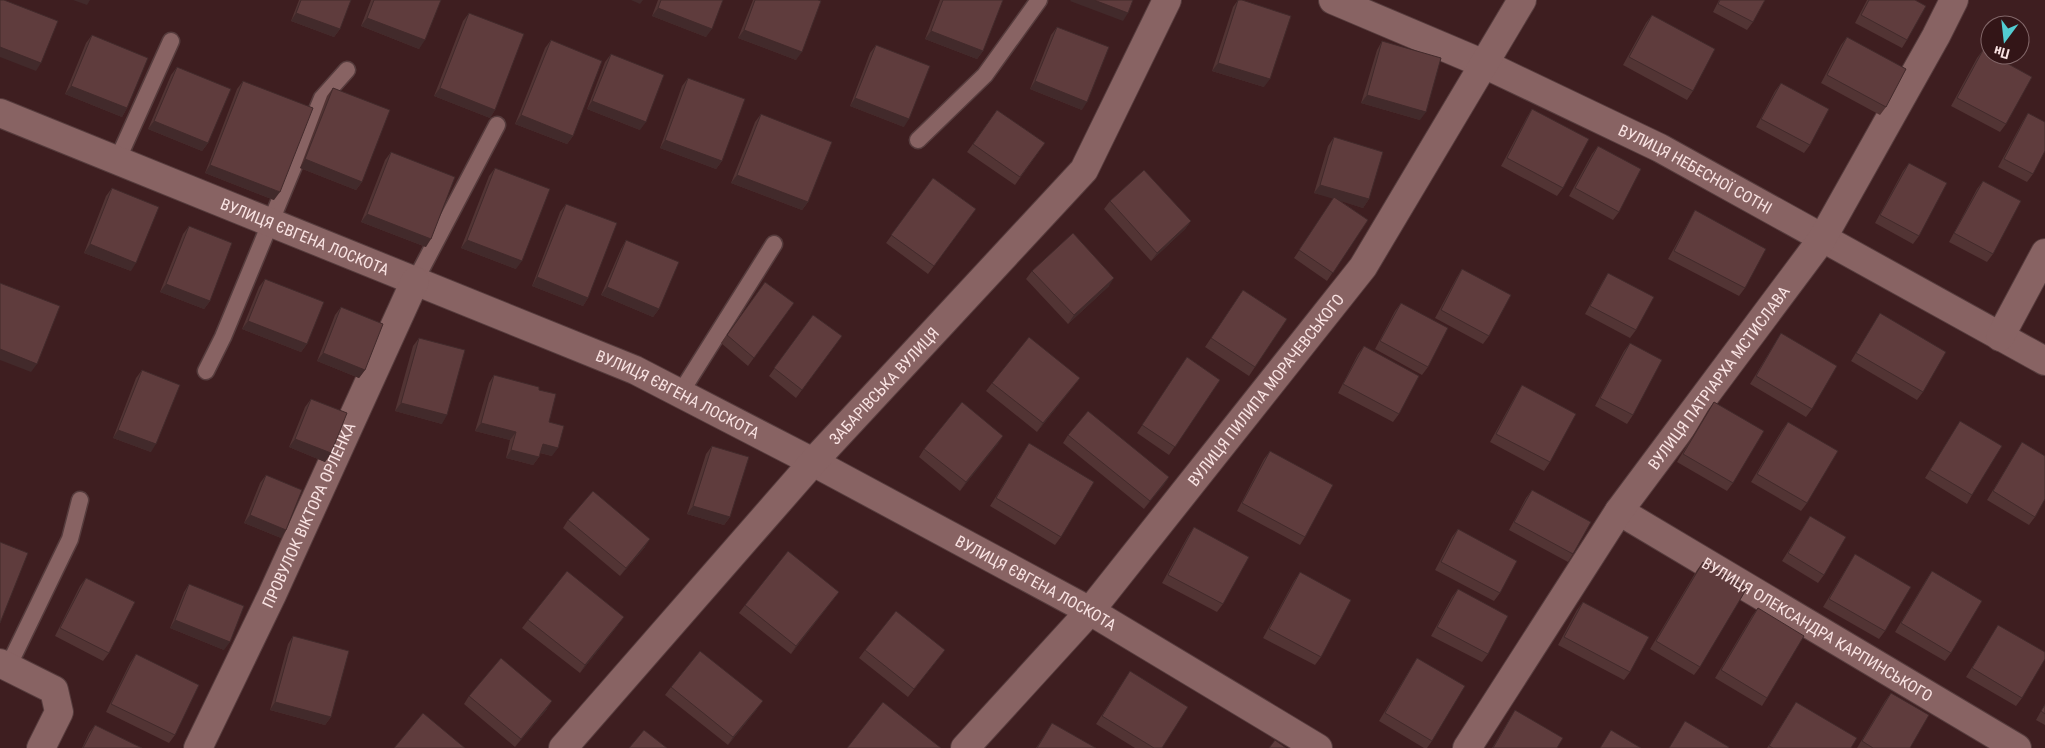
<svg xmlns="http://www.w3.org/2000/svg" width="2045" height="748" font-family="'Roboto Condensed',sans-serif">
  <rect width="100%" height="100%" fill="#3e1e20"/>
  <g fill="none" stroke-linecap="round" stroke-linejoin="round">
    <g stroke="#563c3d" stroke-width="19">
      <path id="service" d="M918 140 985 75 1039 0
        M117 161 171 41
        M415 281 497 125
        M206 371 223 337 322 98 347 70
        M681 392 774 244
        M8 667 70 539 80 500"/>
    </g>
    <g stroke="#563c3d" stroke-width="30">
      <g id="minor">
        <path id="s1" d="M1333 0 1484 64 1660 148 2045 361"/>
        <path id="s2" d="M0 113 635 370 813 462 1090 611 1318 748"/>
        <path d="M2000 337 2045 253"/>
        <path id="s3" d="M1619 511 2017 748"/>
        <path d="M0 663 54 690 59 712 41 748"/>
        <path id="s4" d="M198 748 272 595 415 281"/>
        <path id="s5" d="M563 748 813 462 1084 170 1167 0"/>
        <path id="s6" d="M965 748 1090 611 1363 267 1522 0"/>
        <path id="s7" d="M1467 748 1619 511 1822 239 1936 36 1954 0"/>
      </g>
    </g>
    <use href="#service" stroke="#886363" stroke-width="16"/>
    <use href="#minor" stroke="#886363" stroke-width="28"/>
  </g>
  <path fill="#523434" d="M299 0H351L340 29 334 37 291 21Z
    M371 0H441L419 49 361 26Z
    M658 0H723L706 37 652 16Z
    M753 0H818L796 60 738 38Z
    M940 0H1003L983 51 977 59 925 39Z
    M1238 0 1264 87 1212 71 1233 7Z
    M1719 0H1765L1753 22 1747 30 1713 12Z
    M1867 0H1915L1907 40 1902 48 1855 23Z
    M469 13 495 110 490 118 434 96 463 21Z
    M1652 15 1693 91 1687 100 1623 65 1646 23Z
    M1057 27 1082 110 1030 89 1051 35Z
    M92 35 127 108 122 117 65 94 86 43Z
    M1847 37 1886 107 1880 115 1821 83 1841 45Z
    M551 40 573 136 567 144 515 124 545 48Z
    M1382 41 1420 120 1361 103 1377 50Z
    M876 45 904 127 850 106 870 53Z
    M1983 50 2006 124 2000 132 1951 106 1977 58Z
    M611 54 640 130 587 109 605 62Z
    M177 67 208 143 202 151 148 129 171 75Z
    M688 78 722 161 716 169 660 148 682 86Z
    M243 81 274 200 205 173 237 89Z
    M1781 83 1810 145 1804 153 1756 127 1775 91Z
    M333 88 362 182 356 190 300 168 327 96Z
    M1532 109 1563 188 1557 196 1501 166 1527 117Z
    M997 110 1045 143 1015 185 967 152Z
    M2028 113 2033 174 2027 182 1998 167 2023 121Z
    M761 114 808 202 802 210 731 183 755 122Z
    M1334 137 1369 199 1363 208 1339 200 1368 220 1327 281 1294 258 1334 198 1314 193 1328 146Z
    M1598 146 1619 212 1613 220 1569 196 1592 154Z
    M391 152 426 247 361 222 385 160Z
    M1909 163 1919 236 1913 244 1875 223 1903 171Z
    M495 168 516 269 461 248 489 176Z
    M933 178 976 209 928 274 886 243Z
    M1983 181 1993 254 1987 262 1949 242 1977 189Z
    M112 188 131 271 84 253 106 196Z
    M1110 201 1191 221 1185 229 1151 261 1104 209Z
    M566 204 588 298 583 306 532 286 560 212Z
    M1695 210 1745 288 1739 296 1668 259 1690 219Z
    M189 226 210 301 204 309 160 292 183 234Z
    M626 240 659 309 653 317 601 295 621 249Z
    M1462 269 1489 336 1483 344 1435 318 1457 277Z
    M1032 271 1109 286 1068 324 1026 279Z
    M1608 273 1636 330 1630 338 1585 314 1603 281Z
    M265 279 307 344 301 352 242 329 259 287Z
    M765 282 794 303 748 366 721 343Z
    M1243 290 1287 319 1249 376 1205 347Z
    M1401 303 1428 367 1422 375 1375 349 1395 311Z
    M341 307 365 370 359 378 317 361 335 315Z
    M1880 313 1923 392 1917 400 1851 361Z
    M813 315 842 336 796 398 769 376Z
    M1781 333 1812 409 1806 417 1750 384Z
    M419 338 442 424 395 411 413 346Z
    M1630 343 1633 415 1627 424 1595 406 1624 351Z
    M1364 346 1399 414 1393 422 1338 393 1358 354Z
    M1187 357 1220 380 1169 455 1137 433Z
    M142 370 151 452 113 438 136 378Z
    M494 375 539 390 549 422 552 456 540 453 539 457 533 465 506 458 510 440 475 431 489 383Z
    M1080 378 1037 432 986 391 992 383Z
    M1522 385 1550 462 1544 471 1490 442 1517 393Z
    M311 399 331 453 325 462 289 447 305 407Z
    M1714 402 1733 483 1727 491 1677 462 1708 410Z
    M1960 421 1972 495 1967 504 1925 478Z
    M1788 422 1807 503 1801 511 1751 482 1782 430Z
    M1068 435 1169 477 1144 509 1063 443Z
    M1003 436 960 491 919 457 924 449Z
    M2022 442 2035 517 2029 525 1987 500Z
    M1029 443 1061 537 1055 545 990 506Z
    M712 446 730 517 724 525 687 514 706 454Z
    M1270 451 1305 537 1300 545 1237 511 1264 459Z
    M266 475 286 530 281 538 244 523 260 483Z
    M1532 490 1573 554 1568 562 1509 530 1526 498Z
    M1810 516 1824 575 1818 583 1782 561Z
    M568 520 645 547 620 576 563 528Z
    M1194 527 1223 604 1217 612 1162 583 1188 536Z
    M1458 529 1500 593 1494 601 1435 570 1452 537Z
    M1855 554 1885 631 1879 639 1823 607Z
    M1703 562 1700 667 1694 675 1650 649 1697 570Z
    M1932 571 1951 653 1945 661 1895 632 1926 580Z
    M1300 572 1321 657 1315 665 1263 638 1294 581Z
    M86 578 109 653 103 661 55 636 80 586Z
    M189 584 224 650 170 628 184 592Z
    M1458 589 1488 654 1482 662 1431 636 1452 597Z
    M839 592 791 654 739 613 745 605Z
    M1583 602 1630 672 1624 680 1558 645 1577 610Z
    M1758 608 1767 698 1762 706 1715 678 1752 616Z
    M528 620 618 625 580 673 522 628Z
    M1998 625 2022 698 2016 706 1966 677Z
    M293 636 331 717 325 725 270 710 288 644Z
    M865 650H945L908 697 859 658Z
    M136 654 175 735 169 743 106 712 130 663Z
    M1417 658 1432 741 1427 748H1424L1379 721 1412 666Z
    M1130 671 1162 748H1135L1096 724Z
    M671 687 757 709 728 745 665 695Z
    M1891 693 1910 748H1857L1885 701Z
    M469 696 547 709 515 747 464 704Z
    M1796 702 1851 748H1767Z
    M2045 704V725L2036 720Z
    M1515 710 1557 748H1492Z
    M1052 723 1096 748H1036Z
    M95 725 142 748H82L89 733Z"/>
  <path fill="#422a2b" d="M73 0H90L87 5Z
    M631 0H643L640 4Z
    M1071 0H1094L1128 13 1123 21 1070 1Z
    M658 8 712 29 706 37 652 16Z
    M296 13 340 29 334 37 291 21Z
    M367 18 425 40 419 49 361 26Z
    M744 30 802 52 796 60 738 38Z
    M931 31 983 51 977 59 925 39Z
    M0 47 41 63 36 71 0 57Z
    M1218 63 1270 79 1264 87 1212 71Z
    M1035 81 1087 102 1082 110 1030 89Z
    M71 86 127 108 122 117 65 94Z
    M440 88 495 110 490 118 434 96Z
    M1367 95 1426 112 1420 120 1361 103Z
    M855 98 909 119 904 127 850 106Z
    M592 101 646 122 640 130 587 109Z
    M521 115 573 136 567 144 515 124Z
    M154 121 208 143 202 151 148 129Z
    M665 140 722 161 716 169 660 148Z
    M305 159 362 182 356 190 300 168Z
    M210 165 280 192 274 200 205 173Z
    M737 175 808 202 802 210 731 183Z
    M1320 185 1369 199 1363 208 1314 193Z
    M367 214 431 239 426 247 361 222Z
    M1191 221 1185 229 1151 261 1157 253Z
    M467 240 522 261 516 269 461 248Z
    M90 244 136 263 131 271 84 253Z
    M537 277 588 298 583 306 532 286Z
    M1114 278 1109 286 1068 324 1074 315Z
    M166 284 210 301 204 309 160 292Z
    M607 287 659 309 653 317 601 295Z
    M248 321 307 344 301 352 242 329Z
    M0 349 37 364 31 372 0 360Z
    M323 353 365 370 359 378 317 361Z
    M1080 378 1074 386 1037 432 1043 423Z
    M401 403 447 415 442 424 395 411Z
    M481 423 516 432 510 440 475 431Z
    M118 430 156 444 151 452 113 438Z
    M1003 436 998 444 960 491 966 482Z
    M295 439 331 453 325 462 289 447Z
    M543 444 558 448 552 456 537 452Z
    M511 450 539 457 533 465 506 458Z
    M1169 477 1164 485 1144 509 1150 501Z
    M693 506 730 517 724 525 687 514Z
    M250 515 286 530 281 538 244 523Z
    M650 539 645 547 620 576 626 568Z
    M839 592 833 600 791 654 796 646Z
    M624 617 618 625 580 673 585 665Z
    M175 620 230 642 224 650 170 628Z
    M552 701 547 709 515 747 521 739Z
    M763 701 757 709 728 745 733 737Z
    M275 702 331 717 325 725 270 710Z"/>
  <path fill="#5f3c3d" stroke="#422a2b" d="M0 0H4L58 21 41 63 0 47Z
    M301 0H351L340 29 296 13Z
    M374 0H441L425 40 367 18Z
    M661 0H723L712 29 658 8Z
    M755 0H818L821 1 802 52 744 30Z
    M943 0H1003L983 51 931 31Z
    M1094 0H1133L1128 13Z
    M1238 0H1242L1291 16 1270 79 1218 63Z
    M1720 0H1765L1753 22 1718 4Z
    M1869 0H1915L1926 6 1907 40 1861 15Z
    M469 13 524 34 495 110 440 88Z
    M1652 15 1715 49 1693 91 1629 57Z
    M1057 27 1109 47 1087 102 1035 81Z
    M92 35 148 58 127 108 71 86Z
    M1847 37 1906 69 1886 107 1827 75Z
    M551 40 602 61 573 136 521 115Z
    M1382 41 1441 58 1426 112 1367 95Z
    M876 45 930 66 909 119 855 98Z
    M1983 50 1990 54V55H1992L2032 77 2006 124 1957 98Z
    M611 54 664 75 646 122 592 101Z
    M177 67 231 89 208 143 154 121Z
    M688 78 745 99 722 161 665 140Z
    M243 81 313 108 280 192 210 165Z
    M1781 83 1829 109 1810 145 1761 119Z
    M333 88 390 110 362 182 305 159Z
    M1532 109 1589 139 1563 188 1507 158Z
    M997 110 1045 143 1020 177 973 144Z
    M2028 113 2045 122V151L2033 174 2004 159Z
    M761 114 832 142 808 202 737 175Z
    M1334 137 1383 152 1369 199 1320 185Z
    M1598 146 1641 169 1619 212 1575 188Z
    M391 152 455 177 431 239 367 214Z
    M1909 163 1947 183 1919 236 1880 215Z
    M495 168 550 189 522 261 467 240Z
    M1144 170 1191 221 1157 253 1110 201Z
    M933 178 976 209 934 266 891 235Z
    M1983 181 2021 201 1993 254 1954 233Z
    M112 188 159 207 136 263 90 244Z
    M1334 197 1368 220 1333 273 1299 250Z
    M566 204 617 223 588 298 537 277Z
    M1695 210 1766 249 1745 288 1674 251Z
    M189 226 232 243 210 301 166 284Z
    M1073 233 1114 278 1074 315 1032 271Z
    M626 240 679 262 659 309 607 287Z
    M1462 269 1511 295 1489 336 1441 310Z
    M1608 273 1654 297 1636 330 1590 306Z
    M265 279 324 302 307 344 248 321Z
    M765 282 794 303 754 358 727 335Z
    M0 283 60 306 37 364 0 349Z
    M1243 290 1287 319 1255 367 1211 338Z
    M1401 303 1448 328 1428 367 1380 341Z
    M341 307 383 324 365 370 323 353Z
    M1880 313 1946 352 1923 392 1856 353Z
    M813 315 842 336 802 390 774 368Z
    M1781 333 1837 366 1812 409 1756 376Z
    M1029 337 1080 378 1043 423 992 383Z
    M419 338 465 350 447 415 401 403Z
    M1630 343 1662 360 1633 415 1600 398Z
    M1364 346 1419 376 1399 414 1343 384Z
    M1187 357 1220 380 1175 447 1142 425Z
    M142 370 180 385 156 444 118 430Z
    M494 375 539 387V390L556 394 549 422 564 426 558 448 543 444 539 457 511 450 516 432 481 423Z
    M1522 385 1576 414 1550 462 1496 434Z
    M311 399 347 413 331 453 295 439Z
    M962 402 1003 436 966 482 924 449Z
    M1714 402 1764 431 1733 483 1683 454Z
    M1088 411 1169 477 1150 501 1068 435Z
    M1960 421 2002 446 1972 495 1930 470Z
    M1788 422 1838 451 1807 503 1757 474Z
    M2022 442 2045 456V499L2035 517 1993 491Z
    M1029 443 1094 482 1061 537 996 498Z
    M712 446 749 457 730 517 693 506Z
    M1270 451 1333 485 1305 537 1242 503Z
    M266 475 302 490 286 530 250 515Z
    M1532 490 1591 522 1573 554 1514 522Z
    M593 491 650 539 626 568 568 520Z
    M1810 516 1846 537 1824 575 1788 553Z
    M1194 527 1249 557 1223 604 1168 575Z
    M1458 529 1517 561 1500 593 1441 562Z
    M0 542 28 553 0 623Z
    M788 551 839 592 796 646 745 605Z
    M1855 554 1911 587 1885 631 1829 599Z
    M1703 562 1747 588 1700 667 1656 641Z
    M567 571 624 617 585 665 528 620Z
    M1932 571 1982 601 1951 653 1901 623Z
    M1300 572 1351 600 1321 657 1269 629Z
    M86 578 135 602 109 653 60 628Z
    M189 584 244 606 230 642 175 620Z
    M1458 589 1508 616 1488 654 1437 627Z
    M1583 602 1649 637 1630 672 1564 637Z
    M1758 608 1804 636 1767 698 1721 670Z
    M896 611 945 650 914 689 865 650Z
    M1998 625 2045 652V659L2022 698 1972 668Z
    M293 636 349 651 331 717 275 702Z
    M700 651 763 701 733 737 671 687Z
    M136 654 199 685 175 735 111 704Z
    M501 658 552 701 521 739 469 696Z
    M1417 658 1465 686 1432 741 1385 713Z
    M1130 671 1188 707 1162 748H1154L1102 716Z
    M1891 693 1929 715 1910 748H1873L1862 741Z
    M883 702 941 748H847Z
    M1796 702 1857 738 1851 748H1773L1769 746Z
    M2045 705V714L2041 711Z
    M1515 710 1563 738 1557 748H1493Z
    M423 713 465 748H394Z
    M1685 721 1729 747 1728 748H1669Z
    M1052 723 1096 748H1037Z
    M95 725 142 748H83Z
    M644 730 667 748H629Z
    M1611 730 1641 748H1600Z
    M1275 740 1286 748H1269Z"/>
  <g text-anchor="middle" stroke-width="4.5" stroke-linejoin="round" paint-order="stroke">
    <g font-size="16" fill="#f9e3e3" stroke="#331517">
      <text dy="6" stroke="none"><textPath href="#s1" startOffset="400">ВУЛИЦЯ НЕБЕСНОЇ СОТНІ</textPath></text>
      <text dy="6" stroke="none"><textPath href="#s2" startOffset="329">ВУЛИЦЯ ЄВГЕНА ЛОСКОТА</textPath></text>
      <text dy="6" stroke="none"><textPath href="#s7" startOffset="448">ВУЛИЦЯ ПАТРІАРХА МСТИСЛАВА</textPath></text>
      <text dy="6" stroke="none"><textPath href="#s5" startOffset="484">ЗАБАРІВСЬКА ВУЛИЦЯ</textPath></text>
      <text dy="6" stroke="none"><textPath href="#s6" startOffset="468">ВУЛИЦЯ ПИЛИПА МОРАЧЕВСЬКОГО</textPath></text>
      <text dy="6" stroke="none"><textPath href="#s2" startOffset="734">ВУЛИЦЯ ЄВГЕНА ЛОСКОТА</textPath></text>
      <text dy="6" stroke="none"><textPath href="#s4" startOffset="258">ПРОВУЛОК ВІКТОРА ОРЛЕНКА</textPath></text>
      <text dy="6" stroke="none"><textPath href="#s2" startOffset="1139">ВУЛИЦЯ ЄВГЕНА ЛОСКОТА</textPath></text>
      <text dy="6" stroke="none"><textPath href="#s3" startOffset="231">ВУЛИЦЯ ОЛЕКСАНДРА КАРПИНСЬКОГО</textPath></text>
    </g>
  </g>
  <g transform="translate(2005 40) rotate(195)"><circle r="24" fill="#331517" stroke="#826769"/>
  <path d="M0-4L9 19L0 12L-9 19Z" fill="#52ccd1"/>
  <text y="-8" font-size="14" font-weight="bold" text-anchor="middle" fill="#f9e3e3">Пн</text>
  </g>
</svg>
